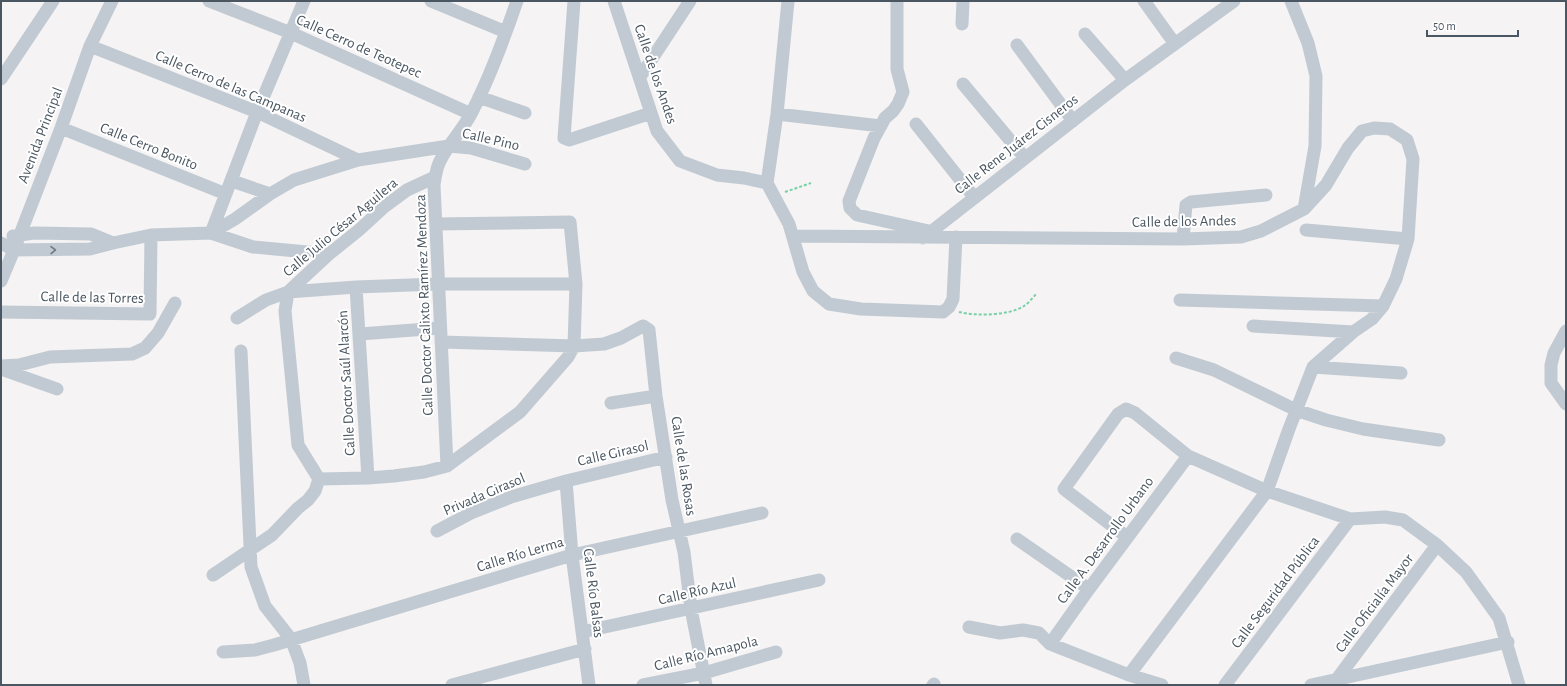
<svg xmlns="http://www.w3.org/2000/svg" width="1567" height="686" font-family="'Alegreya Sans',sans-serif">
  <rect width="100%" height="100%" fill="#f5f3f3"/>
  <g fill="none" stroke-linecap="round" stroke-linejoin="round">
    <path stroke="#7ad0a6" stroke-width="2" stroke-dasharray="3 2" stroke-linecap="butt" d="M785 192 811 183
      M959 312C976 316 1008 316 1024 306 1029 303 1033 297 1037 293"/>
    <path stroke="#c1cad2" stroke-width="13" d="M209 1 291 33 471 114
      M304 1 257 112 211 233 253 247 329 254
      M431 1 506 32
      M574 1 564 138 569 140 651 113
      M614 1 657 131 680 161 717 175 744 178 767 183 789 224 803 272 813 291 829 304 861 309 943 312 949 307 953 299 956 237
      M897 1V69L903 92 898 104 893 111 885 118 874 138 849 201 850 208 857 215 929 231
      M1144 1 1175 44
      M1291 1 1308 43 1316 76 1315 146 1304 209
      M962 24 963 1
      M1085 34 1125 80
      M1017 45 1073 121
      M90 46 257 112 358 160
      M640 77 690 1
      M1 79 53 1
      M963 84 1025 158
      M479 97 525 113
      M777 114 881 126
      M916 124 974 197
      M61 128 226 194
      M232 181 270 194
      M767 183 777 114 788 1
      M1306 230 1408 239
      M13 236 34 233 91 234 113 243
      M794 236 1183 239 1241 237 1261 231 1304 209 1326 185 1348 148 1362 131 1374 128 1390 129 1407 140 1413 159 1408 239 1396 279 1383 306 1372 319 1353 332 1313 367 1289 429 1267 491 1129 675
      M923 238 1125 80 1234 1
      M1183 239 1186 205 1191 202 1266 195
      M1 243 14 250 90 249 113 243 151 235 211 233 235 219 270 194 294 180 358 160 449 146 471 148 525 164
      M1 281 14 250 61 128 90 46 112 1
      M356 287 368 478
      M288 292 285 311 298 445 319 479
      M288 292 329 254 359 230 384 207 407 190 435 177
      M1180 300 1383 306
      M1 312 150 314 151 235
      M237 318 266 300 288 292 356 287 438 284H576
      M1253 326 1353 332
      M1566 331 1554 353 1551 365V383L1566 404
      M360 334 440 328
      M441 342 574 346 604 344 621 338 643 326 649 330 656 396 672 500 684 552 691 609 706 685
      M241 351 251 567 265 606 291 639 300 663 304 685
      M1176 358 1214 370 1296 410 1326 420 1363 429 1439 440
      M1 366 19 365 50 357 132 354 145 348 158 333 175 303
      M1313 367 1401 373
      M1 369 57 389
      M611 403 656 396
      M447 466 434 185C435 178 436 169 440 161 448 144 463 130 472 112 490 77 504 39 517 1
      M319 479 368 478 394 476 424 472 447 466 520 412 568 357 574 346 576 284 570 222 436 224
      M566 481 572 555 589 685
      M437 531 471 513 511 497 566 481 666 457
      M1127 537 1064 489 1118 414 1126 409 1135 413 1188 456 1267 491 1350 519 1385 517 1403 520 1437 545 1466 572 1499 618 1519 685
      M1017 539 1089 589
      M213 575 272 535 298 508 308 500 315 491 319 479
      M969 627 1000 633 1023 630 1039 633 1050 644 1129 675 1162 685
      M582 632 819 580
      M1050 644 1089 589 1188 456
      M223 652 255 650 274 645 572 555 762 513
      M1337 679 1437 545
      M452 685 585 649
      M643 685 704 673 776 652
      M933 685 934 684
      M1225 685 1350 519
      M1311 685 1508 642"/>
  </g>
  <defs><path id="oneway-chevron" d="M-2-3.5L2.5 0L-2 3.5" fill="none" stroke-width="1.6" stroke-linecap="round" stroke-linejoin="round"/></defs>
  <use stroke="#6e7983" href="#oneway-chevron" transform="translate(53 250) rotate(-1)"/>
  <g text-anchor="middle" stroke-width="4" stroke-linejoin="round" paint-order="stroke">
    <g font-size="15" fill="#4a5661" stroke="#fff">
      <text transform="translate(359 46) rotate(24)" y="5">Calle Cerro de Teotepec</text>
      <text transform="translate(656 74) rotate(71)" y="5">Calle de los Andes</text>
      <text transform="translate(231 86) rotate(23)" y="5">Calle Cerro de las Campanas</text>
      <text transform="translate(40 135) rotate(-69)" y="5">Avenida Principal</text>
      <text transform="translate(491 139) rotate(13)" y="5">Calle Pino</text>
      <text transform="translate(1016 144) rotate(-38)" y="5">Calle Rene Juárez Cisneros</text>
      <text transform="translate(149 146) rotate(22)" y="5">Calle Cerro Bonito</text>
      <text transform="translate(1184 221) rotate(-1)" y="5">Calle de los Andes</text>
      <text transform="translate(340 227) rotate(-40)" y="5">Calle Julio César Aguilera</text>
      <text transform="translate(92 297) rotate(1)" y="5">Calle de las Torres</text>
      <text transform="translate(424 305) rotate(-92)" y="5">Calle Doctor Calixto Ramírez Mendoza</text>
      <text transform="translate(346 383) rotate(-93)" y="5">Calle Doctor Saúl Alarcón</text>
      <text transform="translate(613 453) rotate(-13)" y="5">Calle Girasol</text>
      <text transform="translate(684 466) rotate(81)" y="5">Calle de las Rosas</text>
      <text transform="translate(484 494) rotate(-23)" y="5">Privada Girasol</text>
      <text transform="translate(1105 540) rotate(-54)" y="5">Calle A. Desarrollo Urbano</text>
      <text transform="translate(520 554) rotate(-17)" y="5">Calle Río Lerma</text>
      <text transform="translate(697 591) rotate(-13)" y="5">Calle Río Azul</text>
      <text transform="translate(1275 592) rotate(-53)" y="5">Calle Seguridad Pública</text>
      <text transform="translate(594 593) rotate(83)" y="5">Calle Río Balsas</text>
      <text transform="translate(1374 603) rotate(-53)" y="5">Calle Oficialía Mayor</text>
      <text transform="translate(706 653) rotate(-14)" y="5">Calle Río Amapola</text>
    </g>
  </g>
  <rect width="1567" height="686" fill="none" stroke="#4a5661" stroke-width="4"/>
  <path d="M1427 30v6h91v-6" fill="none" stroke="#4a5661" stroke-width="2"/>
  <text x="1433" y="30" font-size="12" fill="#4a5661" stroke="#ffffff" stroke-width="3" paint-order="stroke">50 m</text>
</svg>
